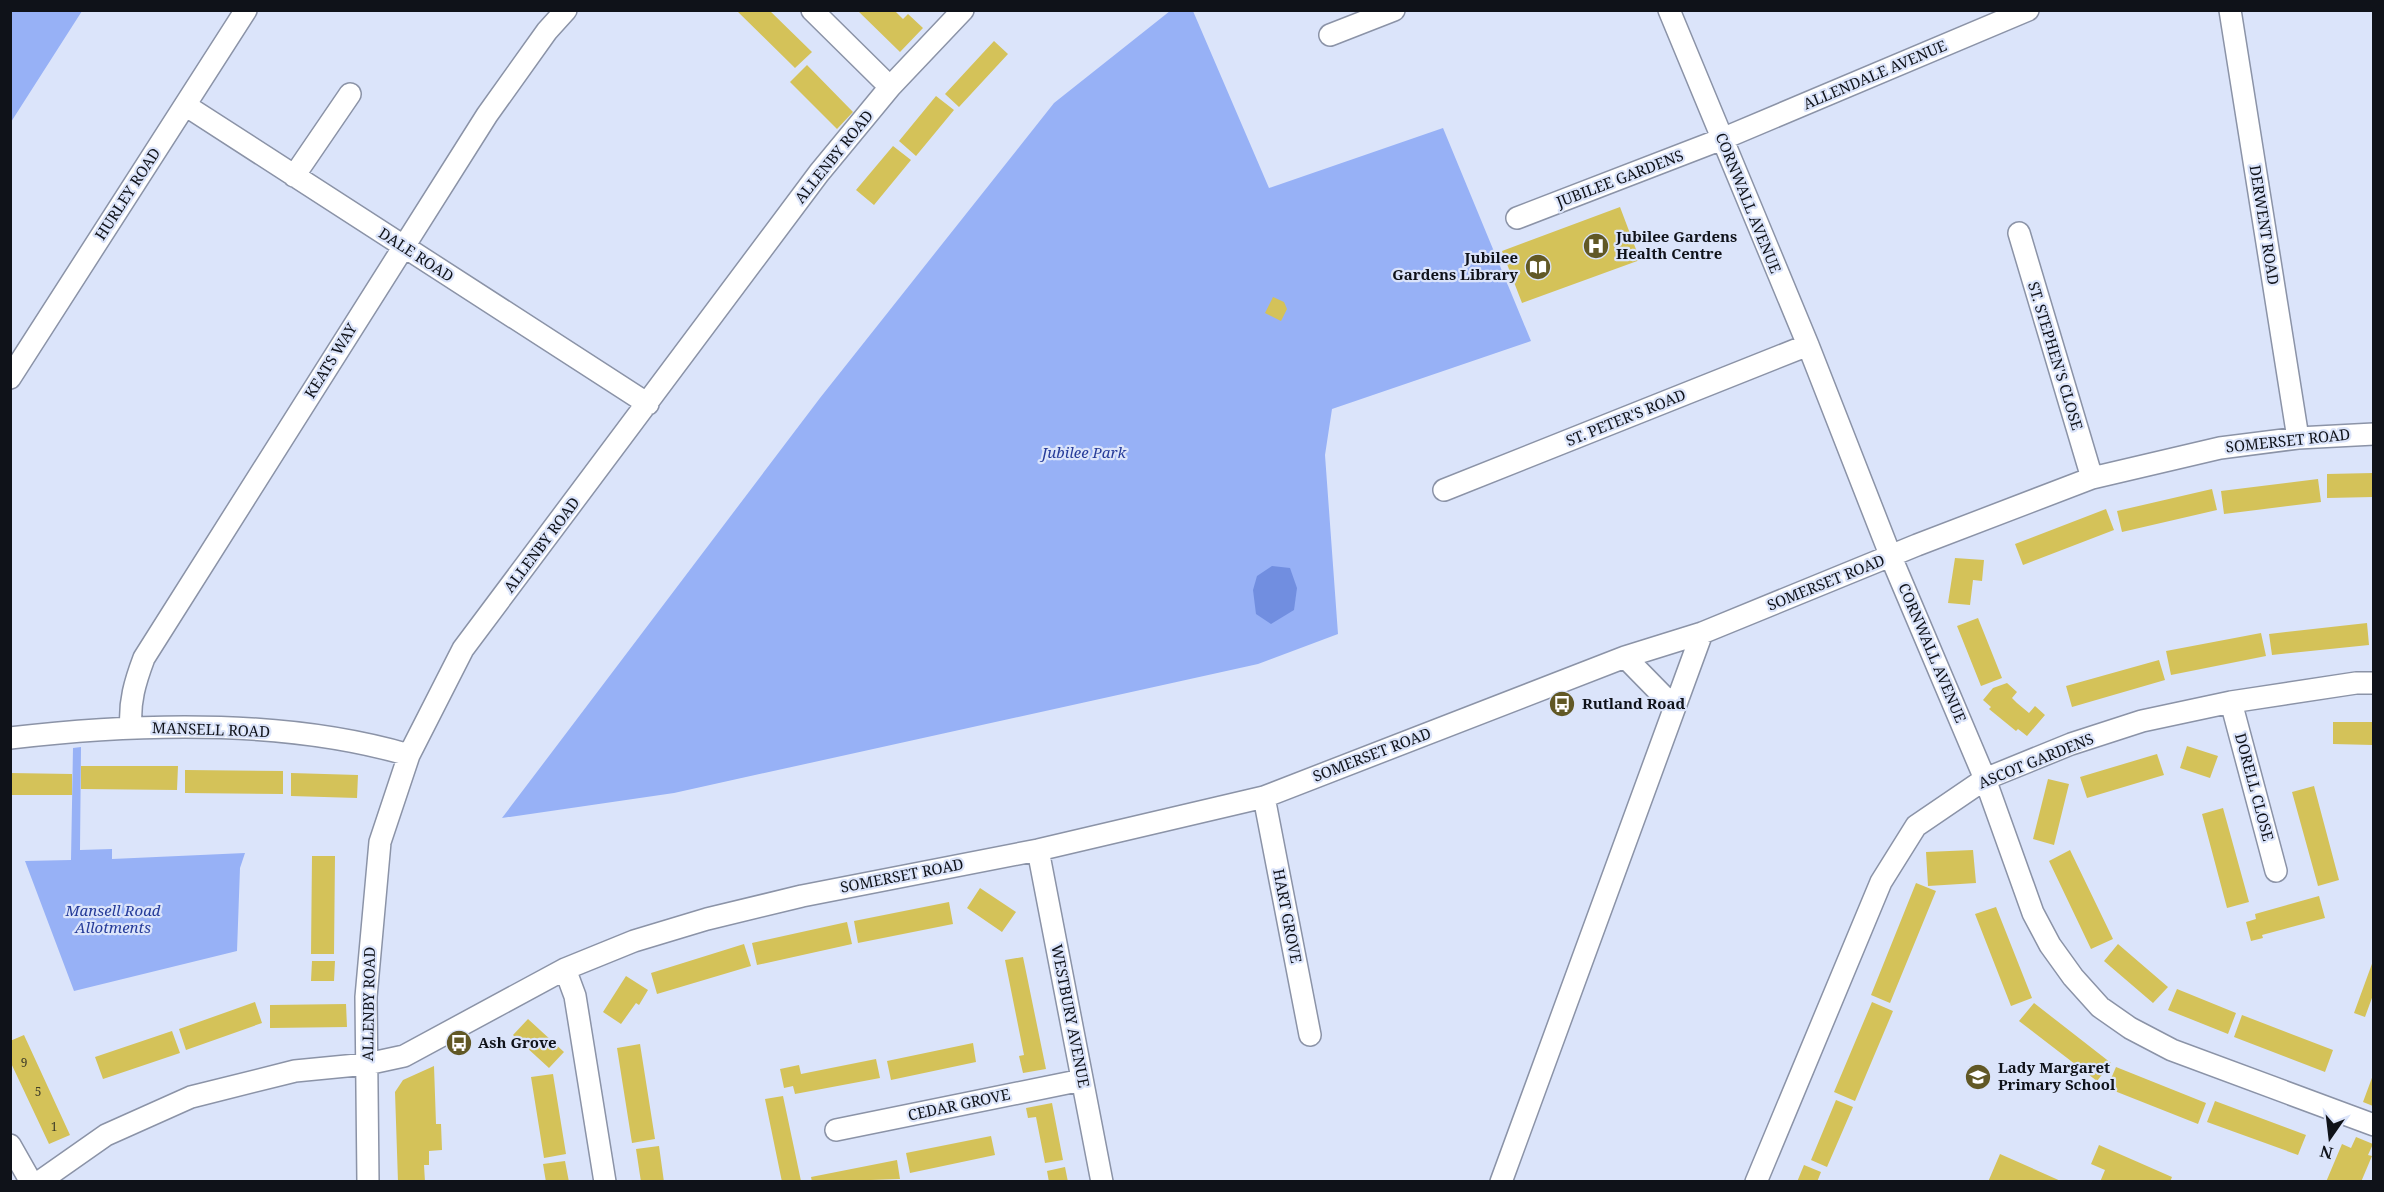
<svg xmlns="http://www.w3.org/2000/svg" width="2384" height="1192" font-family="'Noto Serif',serif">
  <rect width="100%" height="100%" fill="#dbe4fa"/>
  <path fill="#97b1f6" d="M11 10 82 11 11 122 10 11Z
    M1170 11H1193L1269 188 1443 128 1531 341 1332 409 1325 455 1338 634 1258 664 674 793 502 818 820 398 1054 103Z
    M81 747 80 850 112 849V859L245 853 240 868 237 951 74 991 25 861 71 860 73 748Z"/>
  <path fill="#718ee0" d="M1272 566 1290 568 1297 588 1294 610 1271 624 1256 614 1253 590 1257 576Z"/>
  <path fill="#d4c259" d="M736 10H769L812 52 795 68Z
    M857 10H894L903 19 908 14 923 28 900 52Z
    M994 41 1008 54 959 107 945 94Z
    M807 65 853 112 837 129 790 82Z
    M936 96 954 110 916 156 899 141Z
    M893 146 911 160 874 205 856 190Z
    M1620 207 1640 260 1522 303 1502 251Z
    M1273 297 1284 302 1287 309 1281 321 1265 313Z
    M2373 473V497L2327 498V474Z
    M2318 479 2321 502 2224 514 2221 491Z
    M2212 489 2217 510 2122 532 2117 511Z
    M2106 509 2114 530 2023 565 2015 544Z
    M1955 558 1984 560 1982 581 1973 580 1970 605 1948 603Z
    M1978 618 2002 678 1981 686 1957 626Z
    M2367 623 2369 645 2272 655 2269 634Z
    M2261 633 2266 656 2171 675 2166 651Z
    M2159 660 2165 680 2072 707 2066 686Z
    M2007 683 2017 692 2012 698 2017 703 2029 713 2035 706 2045 715 2027 736 2018 729 2016 731 1989 709 1991 707 1983 700 1993 688Z
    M2333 722H2373V745L2333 744Z
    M2187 746 2218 756 2210 778 2180 768Z
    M2157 754 2164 775 2087 798 2080 777Z
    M81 766H178L177 790 81 789Z
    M185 770 283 771V794L185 793Z
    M10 773 72 774V795H10Z
    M291 773 358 775 357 798 291 796Z
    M2048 779 2069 784 2054 845 2033 839Z
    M2314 786 2339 880 2318 886 2292 792Z
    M2223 808 2249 902 2227 908 2202 814Z
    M1973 850 1976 883 1928 886 1926 852Z
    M2070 850 2113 939 2091 949 2049 861Z
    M312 856H335L334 954H311Z
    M1916 883 1936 891 1890 1003 1871 995Z
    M980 888 1016 912 1002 932 967 908Z
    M2319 896 2325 918 2262 935 2263 938 2251 941 2246 922 2256 919 2255 914Z
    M949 902 953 924 858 943 854 921Z
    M1996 907 2032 998 2011 1006 1975 914Z
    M847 922 852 944 757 965 752 943Z
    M744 944 751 966 657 994 651 973Z
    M2118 944 2168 987 2153 1003 2104 961Z
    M1023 957 1046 1069 1023 1073 1019 1056 1024 1055 1005 960Z
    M312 961H335L334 981H311Z
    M2373 961V995L2365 1017 2354 1013Z
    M626 976 648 990 639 1005 636 1003 621 1024 603 1012Z
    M2177 989 2236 1013 2228 1034 2168 1010Z
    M255 1002 262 1023 186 1050 179 1029Z
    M1872 1002 1893 1011 1855 1101 1834 1092Z
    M2034 1003 2111 1063 2097 1081 2019 1021Z
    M346 1004 347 1027 270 1028V1005Z
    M2242 1015 2333 1050 2325 1072 2234 1037Z
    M528 1019 564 1052 549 1068 513 1035Z
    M172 1031 180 1053 103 1079 95 1057Z
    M24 1035 70 1135 49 1144 10 1061V1041Z
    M973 1043 976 1062 891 1080 887 1061Z
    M640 1044 655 1139 632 1143 617 1048Z
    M876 1059 880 1078 795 1094 793 1086 784 1088 780 1069 799 1065 801 1074Z
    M434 1066 436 1124H441L442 1150 429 1151V1165H424L425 1182H398L395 1092 403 1080Z
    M2116 1067 2206 1103 2198 1124 2107 1088Z
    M553 1074 566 1154 544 1158 531 1077Z
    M2373 1075V1106L2363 1102Z
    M783 1096 801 1181 799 1182H782L765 1099Z
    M1836 1100 1853 1107 1827 1167 1811 1160Z
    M2215 1101 2306 1135 2298 1155 2207 1122Z
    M1052 1103 1063 1160 1045 1163 1036 1117 1028 1118 1026 1108Z
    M991 1136 995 1155 910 1173 906 1153Z
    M2356 1137 2373 1144 2368 1155 2372 1156 2361 1182H2326L2342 1144 2351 1148Z
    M2099 1145 2172 1177 2170 1182H2100L2105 1170 2091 1164Z
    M659 1146 664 1182H641L636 1149Z
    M2000 1154 2063 1182H1988Z
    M897 1160 900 1179 812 1182 811 1177Z
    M565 1161 569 1182H546L543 1164Z
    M1804 1165 1821 1172 1817 1182H1797Z
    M1065 1167 1068 1182H1049L1047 1171Z"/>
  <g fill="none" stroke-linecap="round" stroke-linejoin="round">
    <g stroke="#8b93a7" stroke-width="24">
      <path id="minor" d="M812 10 890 87
        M1669 10 1808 345 1891 557 1985 779 2033 913 2050 945 2073 977 2100 1007 2130 1028 2172 1050 2374 1125
        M2230 10 2298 438
        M1330 35 1394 10
        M185 105 648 404
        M294 176 350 94
        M1517 218 1722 139 2028 10
        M2019 233 2092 478
        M10 378 246 10
        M1444 490 1808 345
        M1625 657 1673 706
        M2231 702 2276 871
        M131 727C129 702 135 682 144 658L487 115 547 31 566 10
        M10 738C137 723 286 719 409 755
        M1264 797 1310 1035
        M1038 850 1102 1182
        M565 969 575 996 605 1182
        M836 1130 1082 1080
        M10 1145 31 1182
        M39 1182 106 1135 191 1097 295 1071 367 1064 404 1056 565 969 634 941 707 919 802 896 1038 850 1264 797 1625 657 1702 633 1917 545 2092 478 2220 448 2298 438 2374 434
        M368 1182 366 997 380 842 409 755 463 649 819 173 890 87 963 10
        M1501 1182 1702 633
        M1756 1182 1881 882 1916 826 1985 779 2071 744 2142 721 2231 702 2356 683H2374"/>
    </g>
    <use href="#minor" stroke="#fff" stroke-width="21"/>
  </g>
  <defs>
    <g id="hospital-disc" transform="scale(1.35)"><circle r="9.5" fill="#615825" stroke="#dbe4fa"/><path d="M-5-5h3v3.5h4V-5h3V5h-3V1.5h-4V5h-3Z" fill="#fff"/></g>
    <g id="library-disc" transform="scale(1.35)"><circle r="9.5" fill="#615825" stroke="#dbe4fa"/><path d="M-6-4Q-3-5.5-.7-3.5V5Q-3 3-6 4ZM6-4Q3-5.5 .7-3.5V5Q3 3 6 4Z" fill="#fff"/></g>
    <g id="bus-disc" transform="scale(1.35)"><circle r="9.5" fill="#615825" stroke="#dbe4fa"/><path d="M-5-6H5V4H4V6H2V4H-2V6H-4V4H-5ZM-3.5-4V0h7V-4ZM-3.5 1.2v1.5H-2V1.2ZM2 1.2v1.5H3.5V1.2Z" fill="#fff"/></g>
    <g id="school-disc" transform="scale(1.35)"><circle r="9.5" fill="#615825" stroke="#dbe4fa"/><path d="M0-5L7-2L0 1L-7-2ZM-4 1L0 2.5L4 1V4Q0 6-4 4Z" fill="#fff"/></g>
  </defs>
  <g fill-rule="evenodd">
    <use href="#hospital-disc" x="1596" y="246"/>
    <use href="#library-disc" x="1538" y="267"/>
    <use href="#bus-disc" x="1562" y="704"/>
    <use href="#bus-disc" x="459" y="1043"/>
    <use href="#school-disc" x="1978" y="1077"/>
  </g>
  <g text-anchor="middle" stroke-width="4.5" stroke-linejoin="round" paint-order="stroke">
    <g font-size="12" fill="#403e29">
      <text x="24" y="1067">9</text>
      <text x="38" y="1096">5</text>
      <text x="54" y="1131">1</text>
    </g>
    <g font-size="15" fill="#0f1219" stroke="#dbe4fa">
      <text transform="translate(1875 75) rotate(-23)" y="5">ALLENDALE AVENUE</text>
      <text transform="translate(834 157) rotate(-51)" y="5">ALLENBY ROAD</text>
      <text transform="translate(1620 179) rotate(-21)" y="5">JUBILEE GARDENS</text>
      <text transform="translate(128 194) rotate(-57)" y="5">HURLEY ROAD</text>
      <text transform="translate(1748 203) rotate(68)" y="5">CORNWALL AVENUE</text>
      <text transform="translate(2264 225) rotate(81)" y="5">DERWENT ROAD</text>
      <text transform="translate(416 255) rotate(33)" y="5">DALE ROAD</text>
      <text transform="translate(2055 356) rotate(73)" y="5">ST. STEPHEN'S CLOSE</text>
      <text transform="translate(331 361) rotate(-58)" y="5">KEATS WAY</text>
      <text transform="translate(1626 418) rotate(-22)" y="5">ST. PETER'S ROAD</text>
      <text transform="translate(2288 441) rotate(-6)" y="5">SOMERSET ROAD</text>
      <text transform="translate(542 545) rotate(-53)" y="5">ALLENBY ROAD</text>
      <text transform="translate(1826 583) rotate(-22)" y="5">SOMERSET ROAD</text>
      <text transform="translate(1932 653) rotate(67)" y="5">CORNWALL AVENUE</text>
      <text transform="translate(211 730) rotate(2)" y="5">MANSELL ROAD</text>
      <text transform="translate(1372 755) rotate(-21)" y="5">SOMERSET ROAD</text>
      <text transform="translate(2036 761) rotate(-22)" y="5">ASCOT GARDENS</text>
      <text transform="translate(2254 787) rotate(75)" y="5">DORELL CLOSE</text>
      <text transform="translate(902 876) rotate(-11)" y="5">SOMERSET ROAD</text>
      <text transform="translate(1287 916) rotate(79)" y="5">HART GROVE</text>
      <text transform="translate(369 1004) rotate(-89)" y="5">ALLENBY ROAD</text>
      <text transform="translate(1070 1016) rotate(79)" y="5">WESTBURY AVENUE</text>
      <text transform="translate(959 1105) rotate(-12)" y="5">CEDAR GROVE</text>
    </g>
    <g font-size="15" font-weight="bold" fill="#0f1219" stroke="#dbe4fa" text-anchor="start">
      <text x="1616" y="242">Jubilee Gardens<tspan x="1616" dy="17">Health Centre</tspan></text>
      <text x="1518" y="263" text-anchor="end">Jubilee<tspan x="1518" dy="17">Gardens Library</tspan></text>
      <text x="1582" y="709">Rutland Road</text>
      <text x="478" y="1048">Ash Grove</text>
      <text x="1998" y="1073">Lady Margaret<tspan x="1998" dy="17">Primary School</tspan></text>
    </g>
    <g font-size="15" font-style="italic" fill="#253b99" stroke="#dbe4fa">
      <text x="1084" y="458">Jubilee Park</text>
      <text x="113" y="916">Mansell Road<tspan x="113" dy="17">Allotments</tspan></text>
    </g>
  </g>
  <rect width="2384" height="1192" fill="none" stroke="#0f1219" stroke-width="24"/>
  <g transform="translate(2330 1138) rotate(194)" stroke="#dbe4fa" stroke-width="4.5" paint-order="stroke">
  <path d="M0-4.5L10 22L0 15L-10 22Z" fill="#0f1219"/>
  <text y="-9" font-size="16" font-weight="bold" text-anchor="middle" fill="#0f1219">N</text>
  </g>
</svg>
